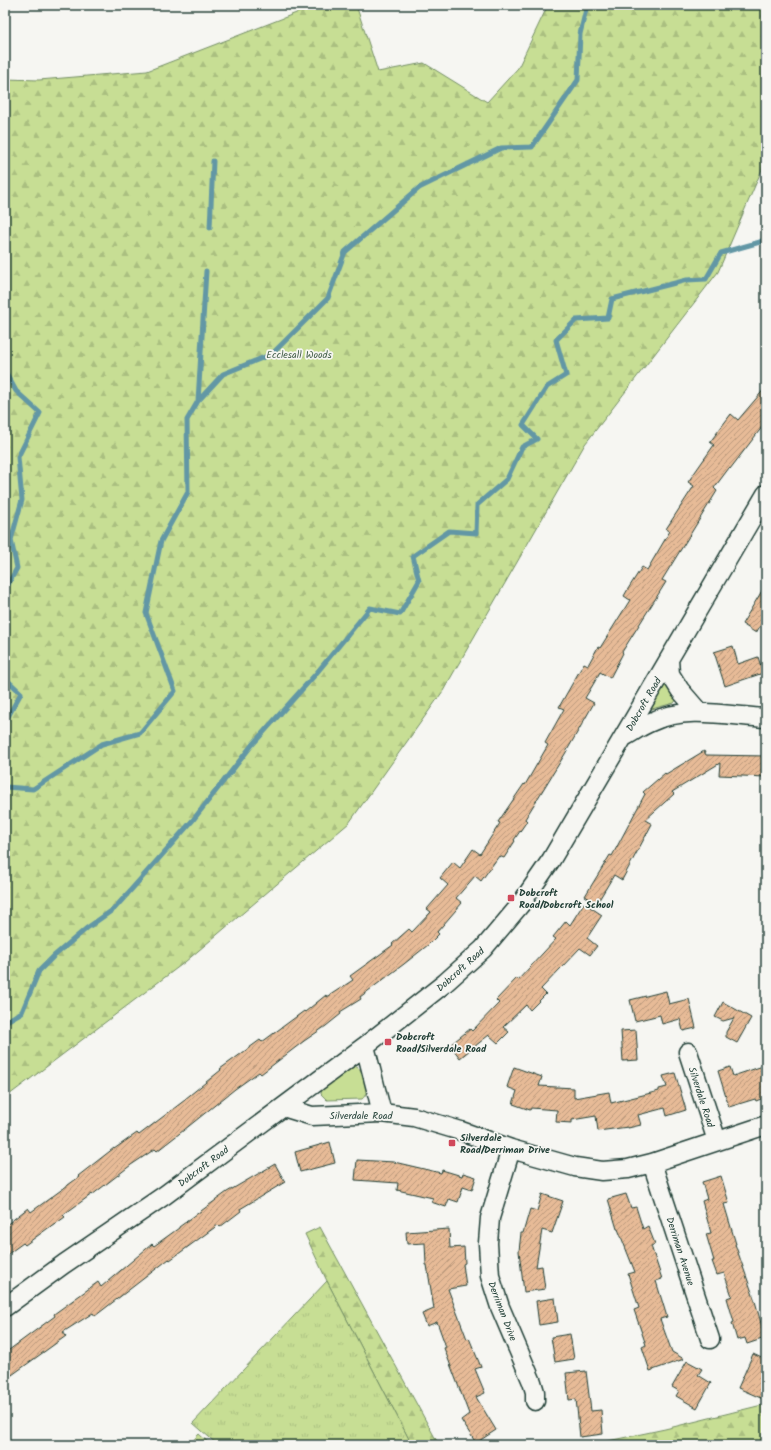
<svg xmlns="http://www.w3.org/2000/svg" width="771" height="1450" font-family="Kalam,sans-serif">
  <defs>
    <pattern id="forest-firs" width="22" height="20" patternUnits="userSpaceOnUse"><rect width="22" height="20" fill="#c7de94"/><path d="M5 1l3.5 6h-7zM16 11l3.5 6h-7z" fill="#aabf80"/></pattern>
    <pattern id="park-tufts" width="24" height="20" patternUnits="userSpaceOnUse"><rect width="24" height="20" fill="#c7de94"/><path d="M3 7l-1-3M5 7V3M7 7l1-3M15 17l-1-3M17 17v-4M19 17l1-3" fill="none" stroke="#aabf80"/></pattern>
    <pattern id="building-hatch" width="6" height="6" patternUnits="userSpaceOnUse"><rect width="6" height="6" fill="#e7bb97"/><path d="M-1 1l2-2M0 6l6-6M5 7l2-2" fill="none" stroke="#bb997c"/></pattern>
  </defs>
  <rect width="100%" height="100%" fill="#f6f6f2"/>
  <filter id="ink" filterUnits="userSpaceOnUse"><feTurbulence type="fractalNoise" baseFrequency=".025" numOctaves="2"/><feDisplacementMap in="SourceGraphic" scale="8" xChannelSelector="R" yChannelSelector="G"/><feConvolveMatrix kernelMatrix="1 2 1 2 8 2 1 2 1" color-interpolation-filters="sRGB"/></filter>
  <g filter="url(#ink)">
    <path fill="#c7de94" stroke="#738e64" d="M663 681 677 699 674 703 648 710Z
      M355 1066 361 1070C364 1079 371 1092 362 1099L327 1100 321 1094 322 1088 344 1069Z
      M199 1434 211 1445H189Z"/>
    <path fill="url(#forest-firs)" stroke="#738e64" d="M317 5H356L378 72 424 63 487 102 518 68 548 5H766V160L718 272 585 444 443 691 349 823 185 962 5 1098V79L39 80 147 71Z
      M320 1227 439 1445H412L327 1281 305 1234Z
      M766 1404V1445H589L665 1429Z"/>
    <path fill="url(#park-tufts)" stroke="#738e64" d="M327 1281 412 1445H218L193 1423Z"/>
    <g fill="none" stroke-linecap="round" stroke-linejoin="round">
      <path stroke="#6297a5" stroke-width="5" d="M210 228 213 161
        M5 371 16 391 40 413 18 457 22 500 11 540 17 568 5 590
        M198 401 206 271
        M5 678 21 693 5 722
        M5 787 33 789 102 744 140 733 175 691 146 613 161 541 188 492 187 420 198 401 223 374 272 354 328 298 345 252 419 188 501 148 532 147 578 80 580 34 587 5
        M5 1022 22 1012 39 971 54 956 87 928 114 909 193 820 252 745 314 676 370 608 400 614 419 581 413 556 449 531 476 533 477 505 507 479 522 447 537 439 523 425 547 387 566 375 556 340 576 320 608 318 612 299 687 280 706 279 721 253 760 242 766 238"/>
    </g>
    <path fill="url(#building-hatch)" stroke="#1f3d34" d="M766 387V422L730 469 729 468 714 488 717 491 662 580 666 582 622 652 623 653 610 678 600 672 594 683 585 698 594 703 565 754 525 819 527 821 514 840 515 841 504 858 499 856 481 881 475 876 456 898 462 903 437 932 439 934 428 945 404 964 360 997 361 999 340 1012 341 1014 326 1026 304 1041 261 1074 259 1072 235 1089 184 1130 157 1151 155 1149 131 1165 92 1195V1194L63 1215 65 1217 51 1227V1226L25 1245 23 1243 5 1256V1226L28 1208 31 1212 79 1177 78 1176 114 1148V1149L137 1133 139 1135 185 1100V1099L221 1070 220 1069 260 1040 262 1042 304 1011 305 1012 326 995 327 997 353 980 350 976 393 945 392 944 409 929 412 932 431 912 427 909 448 885 440 878 453 862 460 868 473 849 480 854 500 823 498 822 524 784 525 785 548 745 545 743 564 709 559 707 584 663 588 665 598 647 600 648 630 600 624 596 628 589 642 567 647 570 670 531 666 529 694 486 688 482 714 445 710 442 731 414 738 420Z
      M766 584V616L756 633 742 624Z
      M733 646 738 664 758 657 763 673 725 686 714 652Z
      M704 751 706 755 766 756V777L719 775 720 763 672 792 674 794 645 820 652 824 622 880 614 875 597 903 585 896 610 855 612 856 645 794 643 792 665 773 666 774Z
      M584 903 602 915 587 938 597 946 590 955 580 948 541 989 546 994 530 1010 526 1005 503 1027 509 1032 498 1043 489 1035 460 1058 450 1045 470 1029 472 1031 499 1003 496 1000 517 978 518 980 556 939 553 937 566 921 570 925Z
      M666 991 669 1004 689 999 696 1028 683 1031 680 1019 662 1024 660 1015 635 1021 630 1000Z
      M723 1002 751 1018 737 1043 726 1037V1032L734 1018 723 1021 715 1017Z
      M636 1030 638 1060 623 1061 621 1031Z
      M766 1065V1097L756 1101 755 1099 729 1107 718 1071 730 1067 733 1076Z
      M514 1067 542 1077 539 1086 574 1088V1098L609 1092 611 1103 659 1091V1089L667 1087 663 1076 675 1073 686 1110 667 1116 665 1108 638 1115 641 1125 628 1128V1127L598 1131 596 1116 572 1120V1123L556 1122 557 1110 531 1108 530 1110 513 1104 517 1091 507 1087Z
      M330 1142 335 1163 300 1172 295 1152Z
      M357 1160 394 1162 441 1173 442 1170 462 1176 463 1173 476 1177 472 1190 463 1187 458 1202 449 1199 446 1207 431 1202 433 1198 397 1190 398 1183 355 1180Z
      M275 1164 285 1182 240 1209 241 1211 220 1227 218 1225 170 1260 169 1259 95 1316 93 1313 63 1332 66 1336 5 1380V1353L55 1316 54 1314 98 1282 101 1287 152 1244 154 1246 179 1228V1227L227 1192Z
      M721 1176 729 1203 724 1204 736 1244H735L755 1301 765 1338 747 1344 745 1338 737 1340 732 1323 734 1322 727 1298 732 1296 724 1273 717 1275 712 1261H714L706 1234 711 1233 702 1201 707 1199 702 1182Z
      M542 1194 563 1201 552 1233 542 1230 536 1267 542 1266 545 1289 524 1292 519 1251 521 1233H523L530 1209 537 1211Z
      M626 1194 631 1208 636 1207 643 1229 648 1226 655 1244 651 1246 662 1279 656 1281 667 1317 660 1319 672 1352 684 1359 650 1371 642 1347 646 1345 634 1310 639 1308 628 1274 635 1272 618 1229H617L608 1199Z
      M449 1229 450 1248 464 1247 465 1263 463 1264 466 1286 448 1289 467 1339 469 1338 481 1367 475 1369 485 1393 476 1397 496 1430 476 1443 461 1420 469 1414 444 1348 446 1347 437 1322 427 1326 422 1314 434 1309 427 1265H426L425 1243 407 1244 406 1232Z
      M555 1298 558 1322 539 1325 536 1301Z
      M570 1334 574 1359 555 1362 551 1337Z
      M753 1354 766 1360V1391L763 1399 738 1388Z
      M687 1361 702 1369 698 1375 711 1383 697 1408 676 1396 679 1391 672 1387Z
      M586 1371 591 1411 601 1410 603 1434 580 1437 576 1399 569 1400 566 1373Z"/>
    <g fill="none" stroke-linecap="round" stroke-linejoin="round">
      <g stroke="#1f3d34" stroke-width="21">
        <path id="minor" d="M669 659 670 674 680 690 699 712
          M624 737C633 732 641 726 651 722 686 705 729 716 766 718
          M365 1046 382 1113
          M688 1052 717 1141
          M283 1107 312 1116 382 1113 414 1117 461 1131 511 1149 575 1167 602 1171 628 1169 652 1163 766 1125
          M511 1149 490 1218 488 1243 490 1276 500 1307 532 1382 535 1392V1401
          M652 1163 710 1339
          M5 1307 64 1264 165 1195 365 1046 445 983 483 949 520 905 551 860 766 494"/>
      </g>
      <use href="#minor" stroke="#f6f6f2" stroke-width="18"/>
    </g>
  </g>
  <g fill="#d1495b" stroke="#f6f6f2" stroke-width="1.5">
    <rect x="507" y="894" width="8" height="8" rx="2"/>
    <rect x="384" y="1038" width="8" height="8" rx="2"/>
    <rect x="448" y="1139" width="8" height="8" rx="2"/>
  </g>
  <g text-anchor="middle" stroke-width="3.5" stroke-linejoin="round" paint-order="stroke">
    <g font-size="10" fill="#415d47" stroke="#f6f6f2">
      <text x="299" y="358">Ecclesall Woods</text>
    </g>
    <g font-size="10" fill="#1f3d34" stroke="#f6f6f2">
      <text transform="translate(643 704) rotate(-60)" y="4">Dobcroft Road</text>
      <text transform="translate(460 969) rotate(-42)" y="4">Dobcroft Road</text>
      <text transform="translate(702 1097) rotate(72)" y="4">Silverdale Road</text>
      <text x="361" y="1119">Silverdale Road</text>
      <text transform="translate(203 1166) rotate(-37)" y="4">Dobcroft Road</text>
      <text transform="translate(681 1251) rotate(72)" y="4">Derriman Avenue</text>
      <text transform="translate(503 1311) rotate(69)" y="4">Derriman Drive</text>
    </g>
    <g font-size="10" font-weight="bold" fill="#1f3d34" stroke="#f6f6f2" text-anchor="start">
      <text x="519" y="896">Dobcroft<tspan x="519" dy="12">Road/Dobcroft School</tspan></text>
      <text x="396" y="1040">Dobcroft<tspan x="396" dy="12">Road/Silverdale Road</tspan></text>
      <text x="460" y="1141">Silverdale<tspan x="460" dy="12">Road/Derriman Drive</tspan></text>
    </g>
  </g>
  <rect width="771" height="1450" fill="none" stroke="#f6f6f2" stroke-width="20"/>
  <rect x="10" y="10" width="751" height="1430" fill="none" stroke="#1f3d34" stroke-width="1.5" filter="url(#ink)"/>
</svg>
